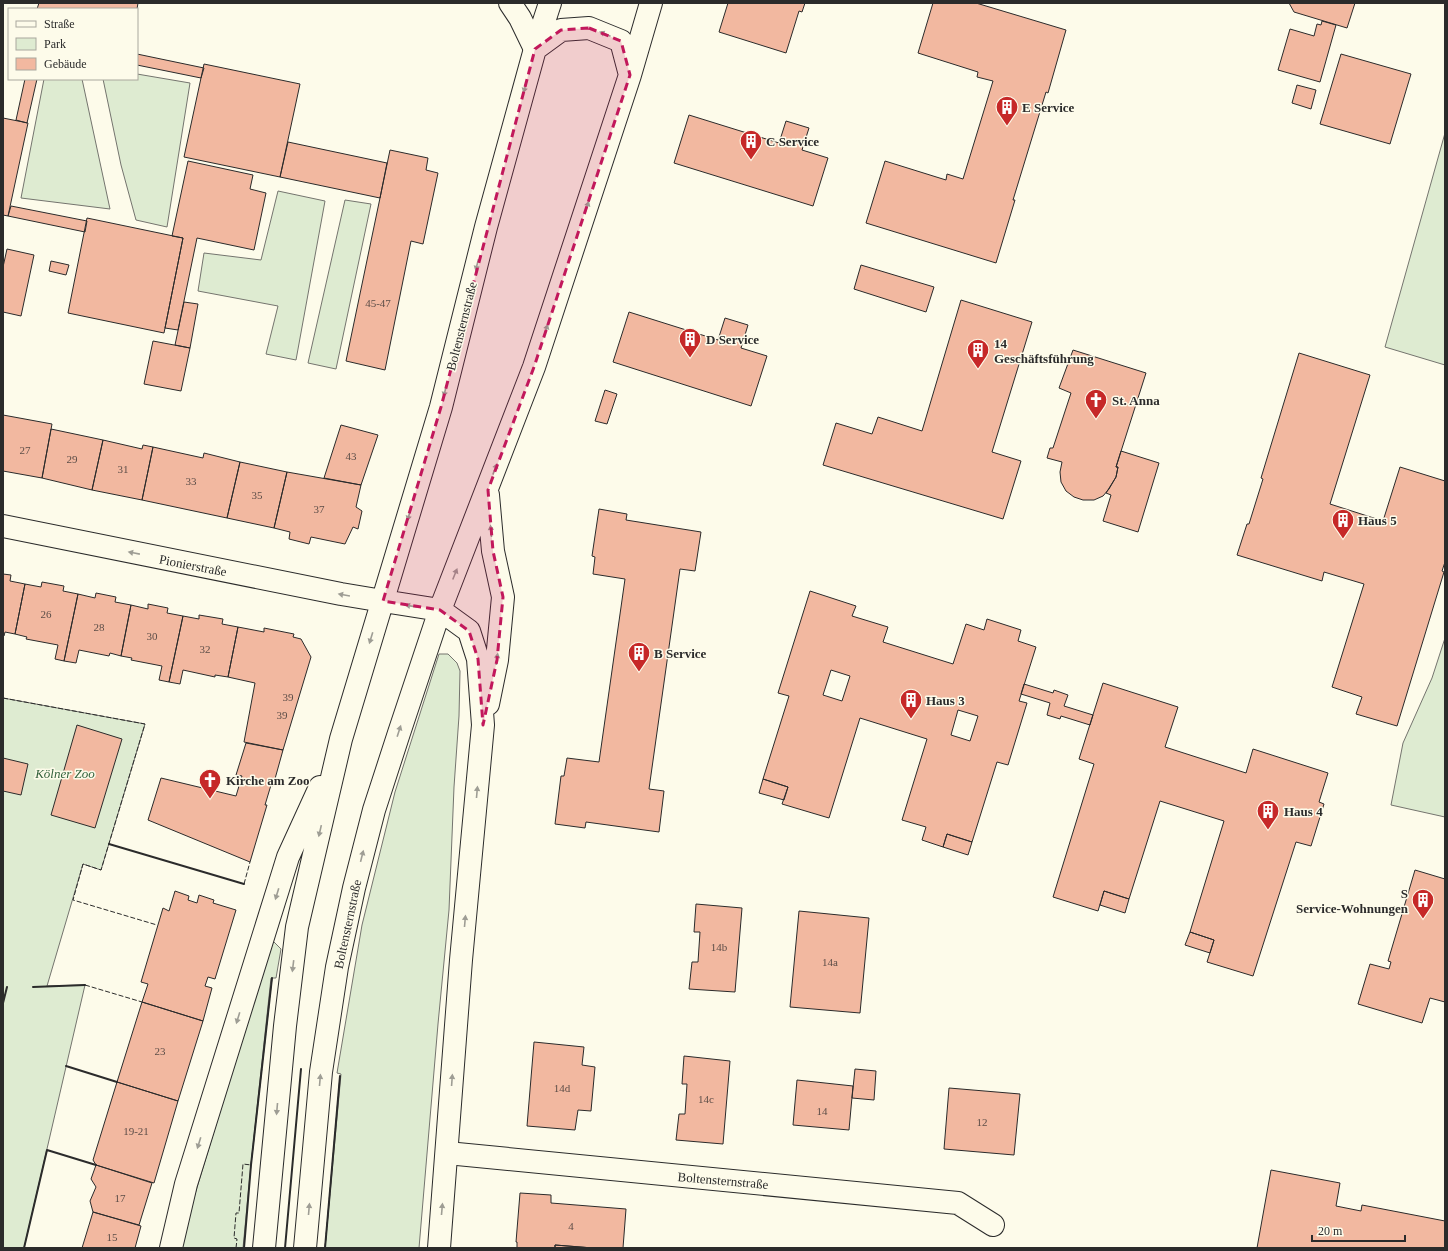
<svg xmlns="http://www.w3.org/2000/svg" width="1448" height="1251" font-family="'Times New Roman',serif">
  <rect width="100%" height="100%" fill="#fdfbea"/>
  <path fill="#deebd1" stroke="#74746e" d="M137 74 190 83 167 227 136 220 121 165 103 79H137Z
    M44 79H82L110 209 21 198Z
    M1445 133V365L1385 347Z
    M278 191 325 201 296 360 266 354 278 306 198 291 204 253 261 260Z
    M345 200 371 204 336 369 308 363Z
    M1445 638V817L1391 805 1403 743 1432 678Z
    M439 654H448L457 663 460 671 459 716 454 787 449 910 438 1024 419 1248H325L341 1074 337 1073 362 925 395 792Z
    M3 698 145 724 101 870 83 864 47 986 85 985 24 1248H3Z
    M272 940 281 949 276 978H271L251 1164 243 1248H181L185 1227Z"/>
  <path fill="#f2b8a0" stroke="#2b2b2b" fill-rule="evenodd" d="M39 3H138L137 9H37Z
    M728 3H805L802 12 799 11 786 53 719 32Z
    M933 3H976L1066 30 1048 93 1046 92 1013 200H1015L996 263 866 223 885 161 946 180 947 174 963 179 993 81 977 77 978 72 918 53Z
    M1289 3H1355L1347 28 1294 12Z
    M1322 21 1336 25 1320 82 1278 70 1290 29 1314 36 1317 24 1321 25Z
    M137 54 204 68 201 78 137 65Z
    M1341 54 1411 74 1390 144 1320 124Z
    M204 64 300 84 280 177 184 157Z
    M25 79H37L27 123 16 120Z
    M1297 85 1316 90 1311 109 1292 103Z
    M689 115 779 143 786 121 809 128 802 150 828 158 813 206 674 163Z
    M3 118 28 123 8 216 3 215Z
    M288 142 387 163 380 198 280 177Z
    M390 150 428 158 426 170 438 173 423 244 411 241 385 370 346 361Z
    M188 161 253 175 250 189 266 193 254 250 197 238 178 330 165 328 183 238 172 236Z
    M11 206 87 221 85 232 8 216Z
    M87 218 183 238 164 333 68 313Z
    M7 249 34 255 21 316 3 312V267Z
    M51 261 69 265 66 275 49 271Z
    M861 265 934 287 926 312 854 289Z
    M961 300 1032 322 992 452 1021 461 1003 519 823 465 836 423 872 434 878 417 922 431Z
    M184 302 198 304 190 348 175 345Z
    M629 312 718 340 725 318 748 325 741 348 767 356 751 406 613 362Z
    M153 341 190 348 181 391 144 384Z
    M1073 350 1146 373 1116 467H1118L1116 477 1109 489 1103 496 1094 500H1083L1074 497 1066 491 1061 482 1060 472 1062 462 1047 458 1050 448H1053L1071 393 1059 388Z
    M1299 353 1370 375 1330 504 1383 521 1400 467 1445 481V562L1442 571 1444 572 1397 726 1356 714 1362 697 1332 687 1364 584 1324 572 1322 581 1237 555 1247 524H1249L1263 479 1261 478Z
    M605 390 617 394 607 424 595 421Z
    M3 415 52 424 42 478 3 471Z
    M341 425 378 435 361 485 324 478Z
    M51 429 103 440 92 490 42 478Z
    M103 440 142 449 143 445 153 447 142 500 92 490Z
    M153 447 203 458 204 453 240 462 227 518 142 500Z
    M1121 451 1159 463 1138 532 1103 521 1111 495 1106 493 1116 477 1118 467H1116Z
    M240 462 287 472 274 528 227 518Z
    M287 472 361 485 356 507 362 511 358 529 353 527 345 544 311 537 309 544 289 539 290 532 274 528Z
    M599 509 627 514 626 520 701 532 695 571 680 569 649 789 664 791 659 832 586 822 585 828 555 824 561 776H564L567 758 599 762 625 579 593 574 595 557 592 556Z
    M3 574 11 575 10 581 25 584 15 634 5 632 4 636 3 635Z
    M42 582 64 586 63 591 78 594 64 661 55 659 58 645 26 639 27 637 15 634 25 584 41 587Z
    M810 591 856 606 852 616 888 627 883 642 953 664 966 624 984 630 987 619 1021 630 1018 641 1036 647 1019 701 1027 703 1008 765 997 762 972 842 947 834 943 847 922 840 926 827 902 820 927 739 860 718 829 818 782 804 788 787 763 779 789 696 778 693ZM831 670 850 676 842 701 823 695ZM958 710 978 716 970 741 951 735Z
    M96 593 116 597 115 602 131 605 121 656 110 653 109 656 79 650 76 663 64 661 78 594 95 598Z
    M148 604 168 608 167 613 183 616 169 682 159 680 162 666 131 660 132 658 121 656 131 605 148 609Z
    M199 615 223 619 222 624 238 627 228 677 215 675V677L183 670 180 684 169 682 183 616 199 619Z
    M238 627 264 632V628L294 634 293 637 301 639 311 657 283 750 244 742 255 683 228 677Z
    M1103 683 1178 707 1165 747 1246 773 1253 749 1328 773 1319 802 1324 804 1311 846 1296 842 1253 976 1207 962 1214 940 1190 932 1224 821 1160 801 1129 899 1104 891 1098 911 1053 897 1094 764 1079 759Z
    M1024 684 1053 693 1054 690 1068 695 1064 706 1093 715 1090 725 1061 716 1060 719 1047 715 1050 703 1021 694Z
    M77 725 122 739 95 828 51 815Z
    M246 743 283 750 273 786 271 785 265 805H267L250 862 148 820 161 778 236 796 242 776 236 775Z
    M3 758 28 764 21 795 3 791Z
    M763 779 788 787 784 800 759 793Z
    M947 834 972 842 968 855 943 847Z
    M1415 870 1445 879V1002L1430 998 1422 1023 1358 1004 1370 964 1389 969 1391 962 1388 961Z
    M175 891 189 896 188 900 197 903 199 895 214 900 213 903 236 910 215 979 208 977 205 986 212 988 203 1021 142 1002 148 984 141 982 163 908 169 911Z
    M1104 891 1129 899 1125 913 1100 905Z
    M696 904 742 908 735 992 689 989 692 962H698L700 932H694Z
    M799 911 869 918 860 1013 790 1007Z
    M1190 932 1214 940 1210 953 1185 945Z
    M142 1002 203 1021 178 1101 117 1082Z
    M534 1042 584 1047 582 1065 595 1067 591 1111 578 1110 575 1130 527 1126Z
    M684 1056 730 1061 723 1144 676 1140 679 1114H685L687 1084H682Z
    M855 1069 876 1071 874 1100 852 1098Z
    M797 1080 853 1086 849 1130 793 1125Z
    M117 1082 178 1101 154 1183 96 1165 93 1160Z
    M949 1088 1020 1094 1014 1155 944 1149Z
    M96 1165 152 1183 139 1225 93 1212 90 1201 96 1187 91 1179Z
    M1271 1170 1340 1183 1336 1206 1361 1211 1362 1205 1445 1221V1248H1257Z
    M520 1193 551 1195V1203L626 1209 623 1248H593L555 1245V1248H517V1242H516Z
    M93 1212 141 1226 135 1248H82Z
    M555 1245 593 1248H555Z"/>
  <g fill="none" stroke-linecap="round" stroke-linejoin="round">
    <g stroke="#2b2b2b" stroke-width="24">
      <path id="minor" d="M510 3 520 18 535 49
        M3 526 341 594 383 601
        M447 1153 958 1203 993 1225"/>
    </g>
    <g stroke="#2b2b2b" stroke-width="24">
      <path id="major" d="M535 49 561 30 589 28 621 41 630 75
        M383 601 440 610 469 631 478 659 483 725 461 960 439 1248
        M488 704 497 660 503 597 493 551 488 495
        M171 1248 186 1184 279 886 288 857 320 787
        M264 1248 285 1026 297 927 341 739 441 407 486 227 535 49 550 3
        M305 1248 321 1072 337 967 354 888 374 810 399 733 440 610 534 367 630 75 651 3"/>
    </g>
    <use href="#minor" stroke="#fdfbea" stroke-width="22"/>
    <use href="#major" stroke="#fdfbea" stroke-width="22"/>
    <path stroke="#2b2b2b" stroke-width="1" stroke-dasharray="5 2" stroke-linecap="butt" d="M3 698 145 724 101 870 83 864 73 900 157 925
      M244 884 250 862
      M85 985 142 1002
      M236 1248 237 1239 234 1238 236 1213H239L243 1164 251 1165 272 978
      M325 1248 340 1076"/>
    <path stroke="#2b2b2b" stroke-width="2" d="M109 844 244 884
      M33 987 85 985
      M3 1003 7 987
      M66 1066 117 1082
      M24 1248 47 1150 96 1165
      M244 1248 251 1165 272 978
      M285 1248 301 1069
      M325 1248 340 1076"/>
  </g>
  <defs><path id="oneway-solid" d="M-6-.8H1V-3.2L6.5 0L1 3.2V.8H-6Z"/></defs>
  <g fill="#9e9d94">
    <use href="#oneway-solid" transform="translate(605 34) rotate(-157)"/>
    <use href="#oneway-solid" transform="translate(525 87) rotate(105)"/>
    <use href="#oneway-solid" transform="translate(587 207) rotate(-72)"/>
    <use href="#oneway-solid" transform="translate(477 265) rotate(104)"/>
    <use href="#oneway-solid" transform="translate(546 330) rotate(-72)"/>
    <use href="#oneway-solid" transform="translate(445 391) rotate(104)"/>
    <use href="#oneway-solid" transform="translate(495 469) rotate(-69)"/>
    <use href="#oneway-solid" transform="translate(409 515) rotate(106)"/>
    <use href="#oneway-solid" transform="translate(491 531) rotate(-95)"/>
    <use href="#oneway-solid" transform="translate(134 553) rotate(-169)"/>
    <use href="#oneway-solid" transform="translate(455 574) rotate(-68)"/>
    <use href="#oneway-solid" transform="translate(344 595) rotate(-170)"/>
    <use href="#oneway-solid" transform="translate(411 606) rotate(-171)"/>
    <use href="#oneway-solid" transform="translate(371 638) rotate(107)"/>
    <use href="#oneway-solid" transform="translate(497 659) rotate(-82)"/>
    <use href="#oneway-solid" transform="translate(399 731) rotate(-72)"/>
    <use href="#oneway-solid" transform="translate(477 792) rotate(-85)"/>
    <use href="#oneway-solid" transform="translate(320 831) rotate(103)"/>
    <use href="#oneway-solid" transform="translate(362 856) rotate(-76)"/>
    <use href="#oneway-solid" transform="translate(277 894) rotate(107)"/>
    <use href="#oneway-solid" transform="translate(465 921) rotate(-85)"/>
    <use href="#oneway-solid" transform="translate(293 966) rotate(97)"/>
    <use href="#oneway-solid" transform="translate(238 1018) rotate(107)"/>
    <use href="#oneway-solid" transform="translate(320 1080) rotate(-85)"/>
    <use href="#oneway-solid" transform="translate(452 1080) rotate(-86)"/>
    <use href="#oneway-solid" transform="translate(277 1109) rotate(95)"/>
    <use href="#oneway-solid" transform="translate(199 1143) rotate(107)"/>
    <use href="#oneway-solid" transform="translate(309 1209) rotate(-85)"/>
    <use href="#oneway-solid" transform="translate(442 1209) rotate(-85)"/>
  </g>
  <path fill="#c2185b" fill-opacity="0.2" stroke="#c2185b" stroke-width="3" stroke-dasharray="8 5" stroke-linejoin="round" d="M589 28 621 41 630 75 534 367 488 490 493 551 503 597 497 660 483 725 478 659 469 631 440 610 383 601 441 407 535 49 561 30Z"/>
  <defs>
    <g id="building-pin" transform="scale(1.15)"><path d="M0 17L-7.5 6A9.5 9.5 0 1 1 7.5 6Z" fill="#c62828" stroke="#fdfbea"/><path d="M-4-6H4V6H1V3H-1V6H-4ZM-2.5-4.3h1.7v1.8h-1.7ZM.8-4.3h1.7v1.8H.8ZM-2.5-1h1.7V.8h-1.7ZM.8-1h1.7V.8H.8Z" fill="#fff"/></g>
    <g id="church-pin" transform="scale(1.15)"><path d="M0 17L-7.5 6A9.5 9.5 0 1 1 7.5 6Z" fill="#c62828" stroke="#fdfbea"/><path d="M-1.2-6h2.4v3.5h3.3v2.4h-3.3V6h-2.4V-.1h-3.3v-2.4h3.3Z" fill="#fff"/></g>
  </defs>
  <g fill-rule="evenodd">
    <use href="#building-pin" x="1007" y="107"/>
    <use href="#building-pin" x="751" y="141"/>
    <use href="#building-pin" x="690" y="339"/>
    <use href="#building-pin" x="978" y="350"/>
    <use href="#church-pin" x="1096" y="400"/>
    <use href="#building-pin" x="1343" y="520"/>
    <use href="#building-pin" x="639" y="653"/>
    <use href="#building-pin" x="911" y="700"/>
    <use href="#church-pin" x="210" y="780"/>
    <use href="#building-pin" x="1268" y="811"/>
    <use href="#building-pin" x="1423" y="900"/>
  </g>
  <g text-anchor="middle" stroke-width="3" stroke-linejoin="round" paint-order="stroke">
    <g font-size="11" fill="#5d4e48">
      <text x="378" y="307">45-47</text>
      <text x="25" y="454">27</text>
      <text x="351" y="460">43</text>
      <text x="72" y="463">29</text>
      <text x="123" y="473">31</text>
      <text x="191" y="485">33</text>
      <text x="257" y="499">35</text>
      <text x="319" y="513">37</text>
      <text x="46" y="618">26</text>
      <text x="99" y="631">28</text>
      <text x="152" y="640">30</text>
      <text x="205" y="653">32</text>
      <text x="288" y="701">39</text>
      <text x="282" y="719">39</text>
      <text x="719" y="951">14b</text>
      <text x="830" y="966">14a</text>
      <text x="160" y="1055">23</text>
      <text x="562" y="1092">14d</text>
      <text x="706" y="1103">14c</text>
      <text x="822" y="1115">14</text>
      <text x="982" y="1126">12</text>
      <text x="136" y="1135">19-21</text>
      <text x="120" y="1202">17</text>
      <text x="571" y="1230">4</text>
      <text x="112" y="1241">15</text>
    </g>
    <g font-size="13" font-weight="bold" fill="#2b2b2b" stroke="#fdfbea" text-anchor="start">
      <text x="1022" y="112">E Service</text>
      <text x="766" y="146">C Service</text>
      <text x="706" y="344">D Service</text>
      <text x="994" y="348">14<tspan x="994" dy="15">Geschäftsführung</tspan></text>
      <text x="1112" y="405">St. Anna</text>
      <text x="1358" y="525">Haus 5</text>
      <text x="654" y="658">B Service</text>
      <text x="926" y="705">Haus 3</text>
      <text x="226" y="785">Kirche am Zoo</text>
      <text x="1284" y="816">Haus 4</text>
      <text x="1408" y="898" text-anchor="end">S<tspan x="1408" dy="15">Service-Wohnungen</tspan></text>
    </g>
    <g font-size="13" fill="#2b2b2b" stroke="#fdfbea">
      <text transform="translate(461 326) rotate(-76)" y="5">Boltensternstraße</text>
      <text transform="translate(193 565) rotate(11)" y="5">Pionierstraße</text>
      <text transform="translate(347 924) rotate(-78)" y="5">Boltensternstraße</text>
      <text transform="translate(723 1180) rotate(5)" y="5">Boltensternstraße</text>
    </g>
    <g font-size="13" font-style="italic" fill="#34623c" stroke="#fdfbea">
      <text x="65" y="778">Kölner Zoo</text>
    </g>
  </g>
  <rect width="1448" height="1251" fill="none" stroke="#2b2b2b" stroke-width="8"/>
  <rect x="8" y="8" width="130" height="72" fill="#fdfbea" stroke="#a9a89e"/>
  <rect x="16" y="21" width="20" height="6" fill="#fdfbea" stroke="#a9a89e"/>
  <text x="44" y="28" font-size="12" fill="#2b2b2b">Straße</text>
  <rect x="16" y="38" width="20" height="12" fill="#deebd1" stroke="#a9a89e"/>
  <text x="44" y="48" font-size="12" fill="#2b2b2b">Park</text>
  <rect x="16" y="58" width="20" height="12" fill="#f2b8a0" stroke="#a9a89e"/>
  <text x="44" y="68" font-size="12" fill="#2b2b2b">Gebäude</text>
  <path d="M1312 1235v6h93v-6" fill="none" stroke="#2b2b2b" stroke-width="2"/>
  <text x="1318" y="1235" font-size="12" fill="#2b2b2b" stroke="#fdfbea" stroke-width="3" paint-order="stroke">20 m</text>
</svg>
